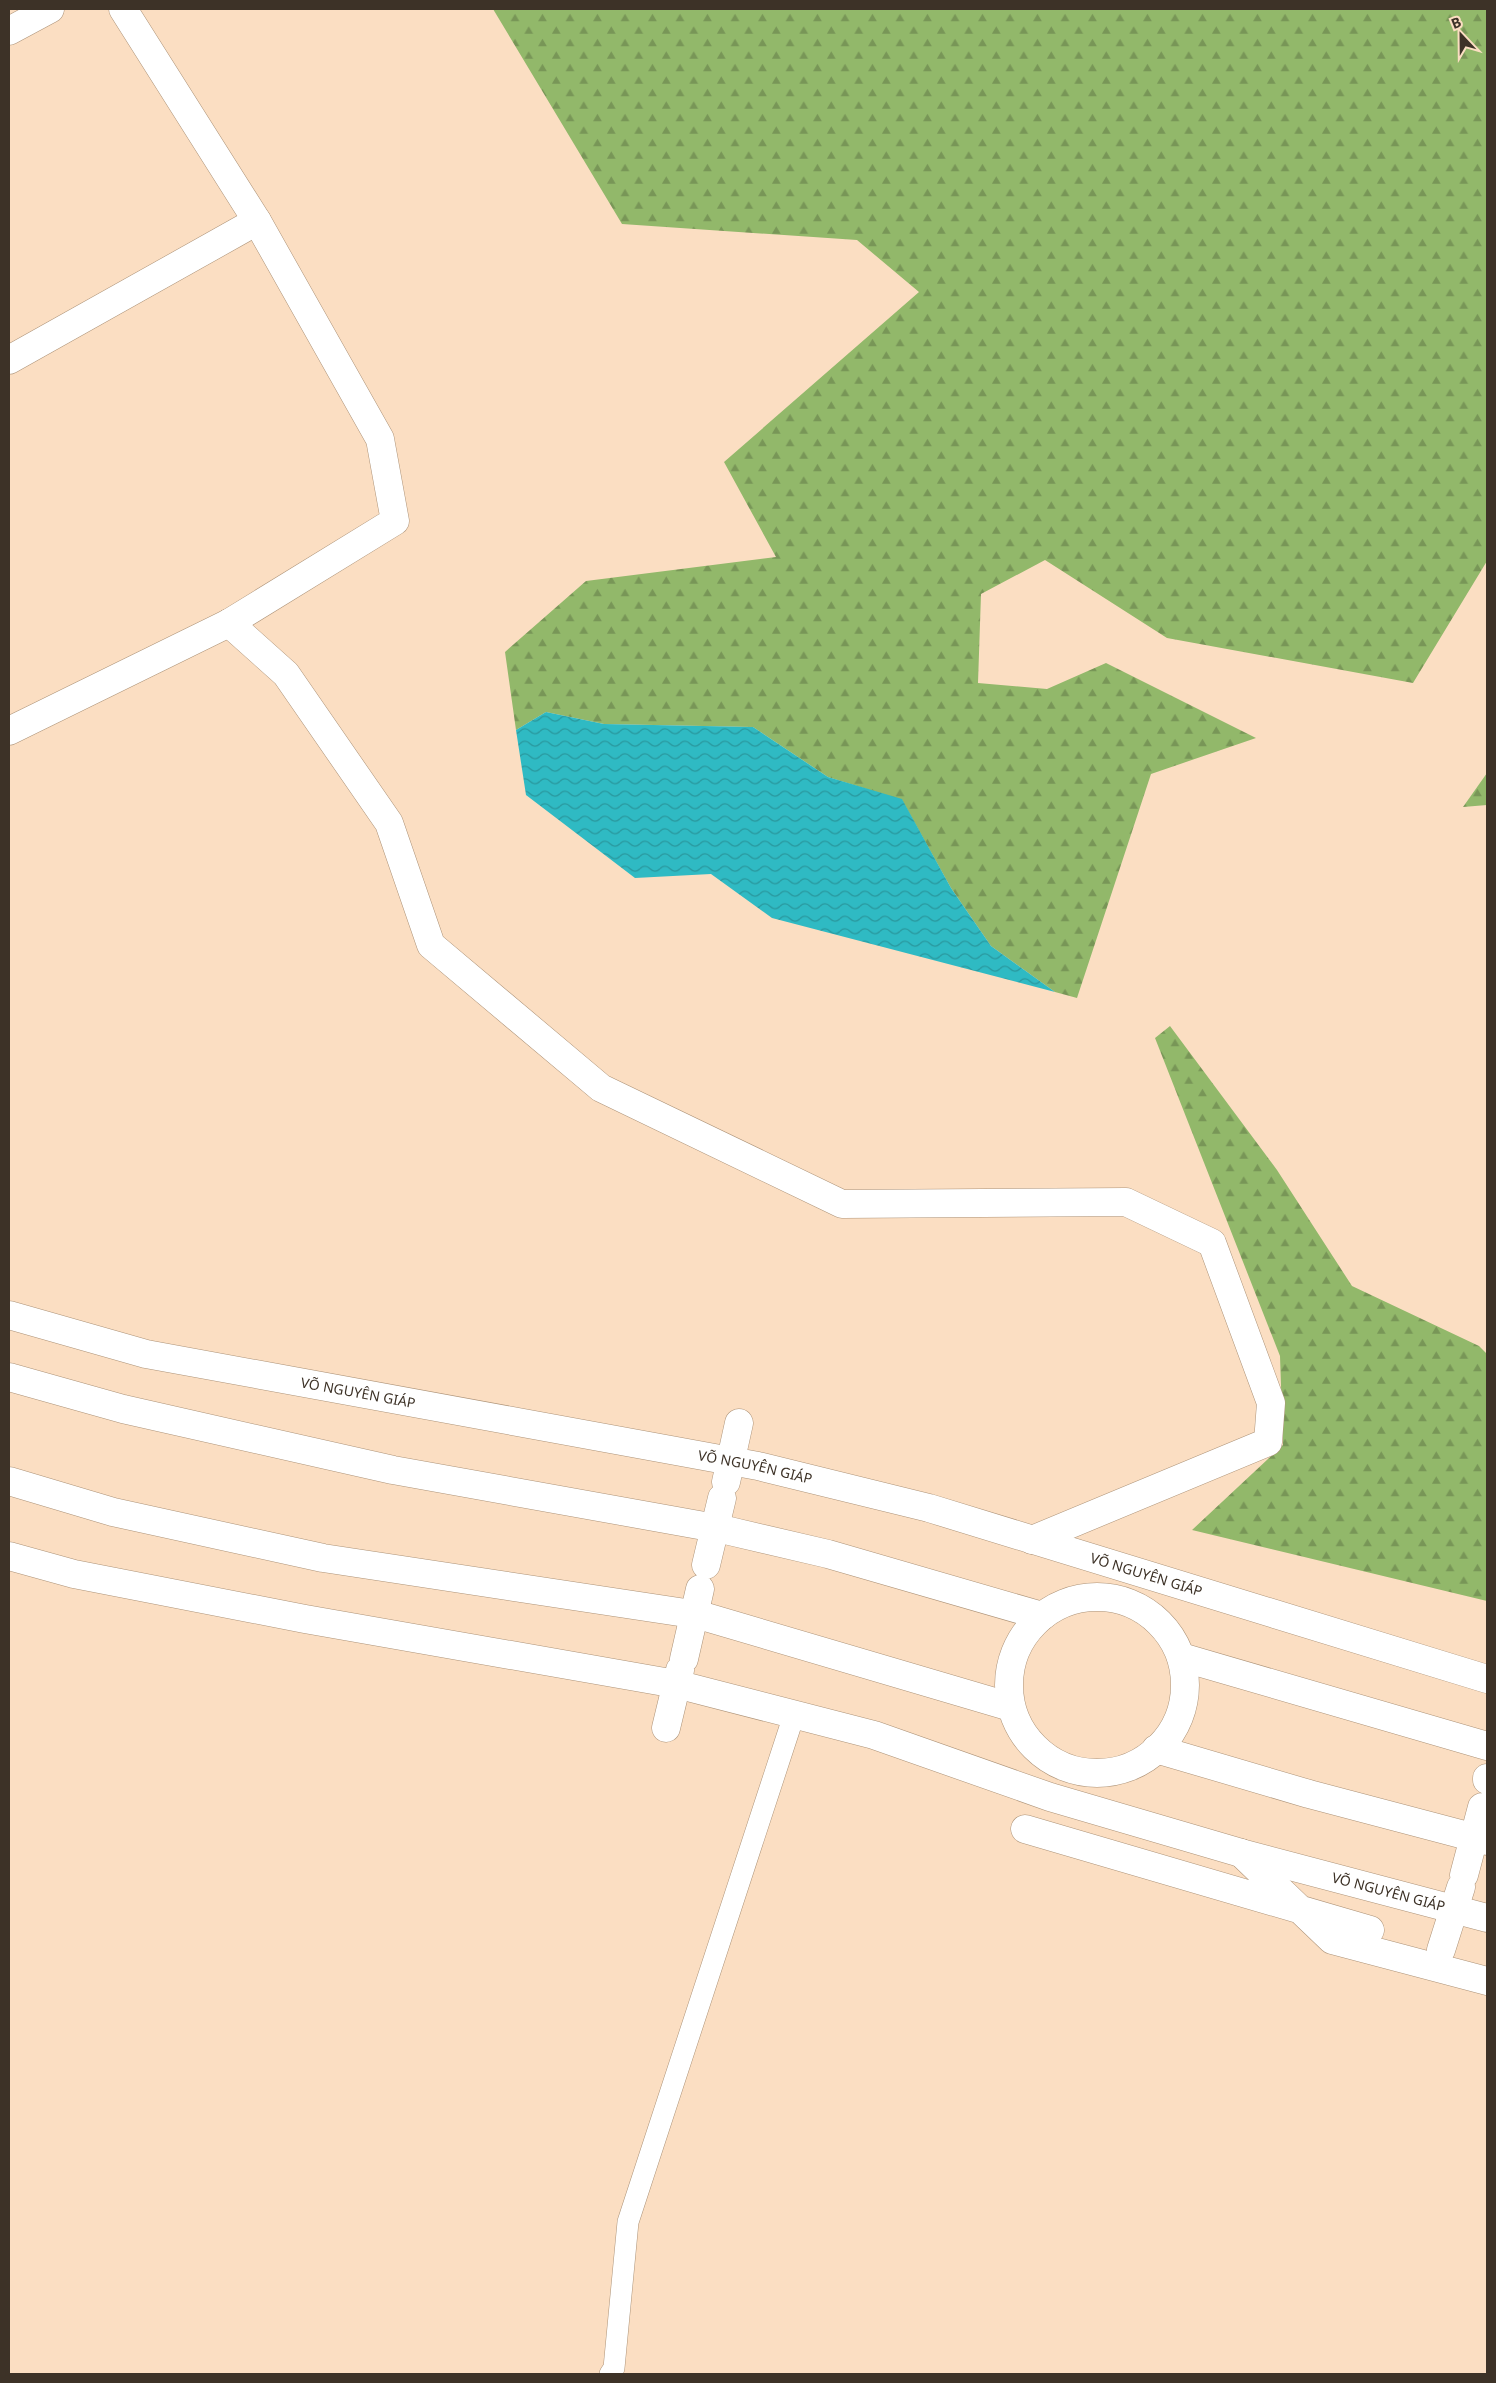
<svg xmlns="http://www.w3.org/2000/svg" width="1496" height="2383" font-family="'Noto Sans',sans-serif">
  <defs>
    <pattern id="forest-firs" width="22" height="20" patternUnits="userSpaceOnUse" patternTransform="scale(1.25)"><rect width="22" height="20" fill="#92b86a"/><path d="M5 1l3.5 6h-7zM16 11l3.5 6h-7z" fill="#789657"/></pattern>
    <pattern id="water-waves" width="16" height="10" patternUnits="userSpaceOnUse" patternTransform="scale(1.25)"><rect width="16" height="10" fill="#2fbac3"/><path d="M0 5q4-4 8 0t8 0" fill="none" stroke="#29989e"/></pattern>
  </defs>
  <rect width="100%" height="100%" fill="#fbdec2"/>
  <path fill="url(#forest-firs)" d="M493 9H1487V561L1413 683 1167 638 1045 560 981 594 978 683 1047 689 1106 663 1256 738 1151 774 1077 998 1055 992 991 946 951 888 902 800 828 777 753 727 604 724 546 712 516 730 505 652 586 581 776 557 724 462 919 292 857 240 622 224Z
    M1487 773V805L1463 807Z
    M1170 1026 1277 1170 1352 1286 1479 1346 1487 1354V1601L1192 1530 1283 1445 1280 1356 1155 1038Z"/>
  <path fill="url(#water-waves)" d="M546 712 604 724 753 727 828 777 902 799 951 888 991 946 1055 992 772 918 711 874 635 878 526 795 516 730Z"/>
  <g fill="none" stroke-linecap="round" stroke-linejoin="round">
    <g stroke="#ad9378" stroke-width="22">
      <path id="lane" d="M610 2374 614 2368 628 2222 794 1715"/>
    </g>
    <g stroke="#ad9378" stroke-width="29">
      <path id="street" d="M9 31 50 9
        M9 360 257 221
        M229 623 286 674 389 823 431 945 601 1088 842 1204 1126 1202 1212 1243 1271 1403 1268 1442 1032 1540
        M726 1482 739 1423
        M706 1565 722 1498
        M684 1659 700 1589
        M666 1728 680 1670
        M1487 1780V1778
        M1025 1829 1370 1930
        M1241 1853 1332 1940 1487 1981
        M1464 1875 1482 1807
        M1441 1950 1461 1887"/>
    </g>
    <g stroke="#ad9378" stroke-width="29">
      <path id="secondary" d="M9 731 229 623 395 521 380 439 257 221 123 9"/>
    </g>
    <g stroke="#ad9378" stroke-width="29">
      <g id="highway">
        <path id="s1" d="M9 1315 146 1354 758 1466 929 1508 1487 1679"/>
        <path d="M9 1377 123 1409 393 1470 721 1529 828 1554 1042 1616"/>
        <path d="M9 1481 113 1512 323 1558 699 1615 1011 1707"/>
        <path id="s2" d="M9 1556 74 1574 305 1619 676 1684 874 1735 1050 1797 1241 1853 1487 1918"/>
        <circle cx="1097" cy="1685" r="88"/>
        <path d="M1181 1657 1487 1746"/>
        <path d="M1156 1749 1309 1794 1487 1841"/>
      </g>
    </g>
    <use href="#lane" stroke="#fff" stroke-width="21"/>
    <use href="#street" stroke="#fff" stroke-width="28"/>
    <use href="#secondary" stroke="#fff" stroke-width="28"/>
    <use href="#highway" stroke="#fff" stroke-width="28"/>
  </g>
  <g text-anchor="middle" stroke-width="4" stroke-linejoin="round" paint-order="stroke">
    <g font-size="14" fill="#3d3227" stroke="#fbdec2">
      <text dy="5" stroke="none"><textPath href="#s1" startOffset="358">VÕ NGUYÊN GIÁP</textPath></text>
      <text dy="5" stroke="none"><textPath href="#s1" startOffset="762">VÕ NGUYÊN GIÁP</textPath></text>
      <text dy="5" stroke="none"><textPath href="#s1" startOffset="1168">VÕ NGUYÊN GIÁP</textPath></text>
      <text dy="5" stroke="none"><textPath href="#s2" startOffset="1422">VÕ NGUYÊN GIÁP</textPath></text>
    </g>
  </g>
  <rect width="1496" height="2383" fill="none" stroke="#3d3227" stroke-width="20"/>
  <g transform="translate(1461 35) rotate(338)" stroke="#fbdec2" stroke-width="4" paint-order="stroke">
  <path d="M0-4L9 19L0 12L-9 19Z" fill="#3d3227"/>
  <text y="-8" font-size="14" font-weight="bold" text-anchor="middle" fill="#3d3227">B</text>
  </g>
</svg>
